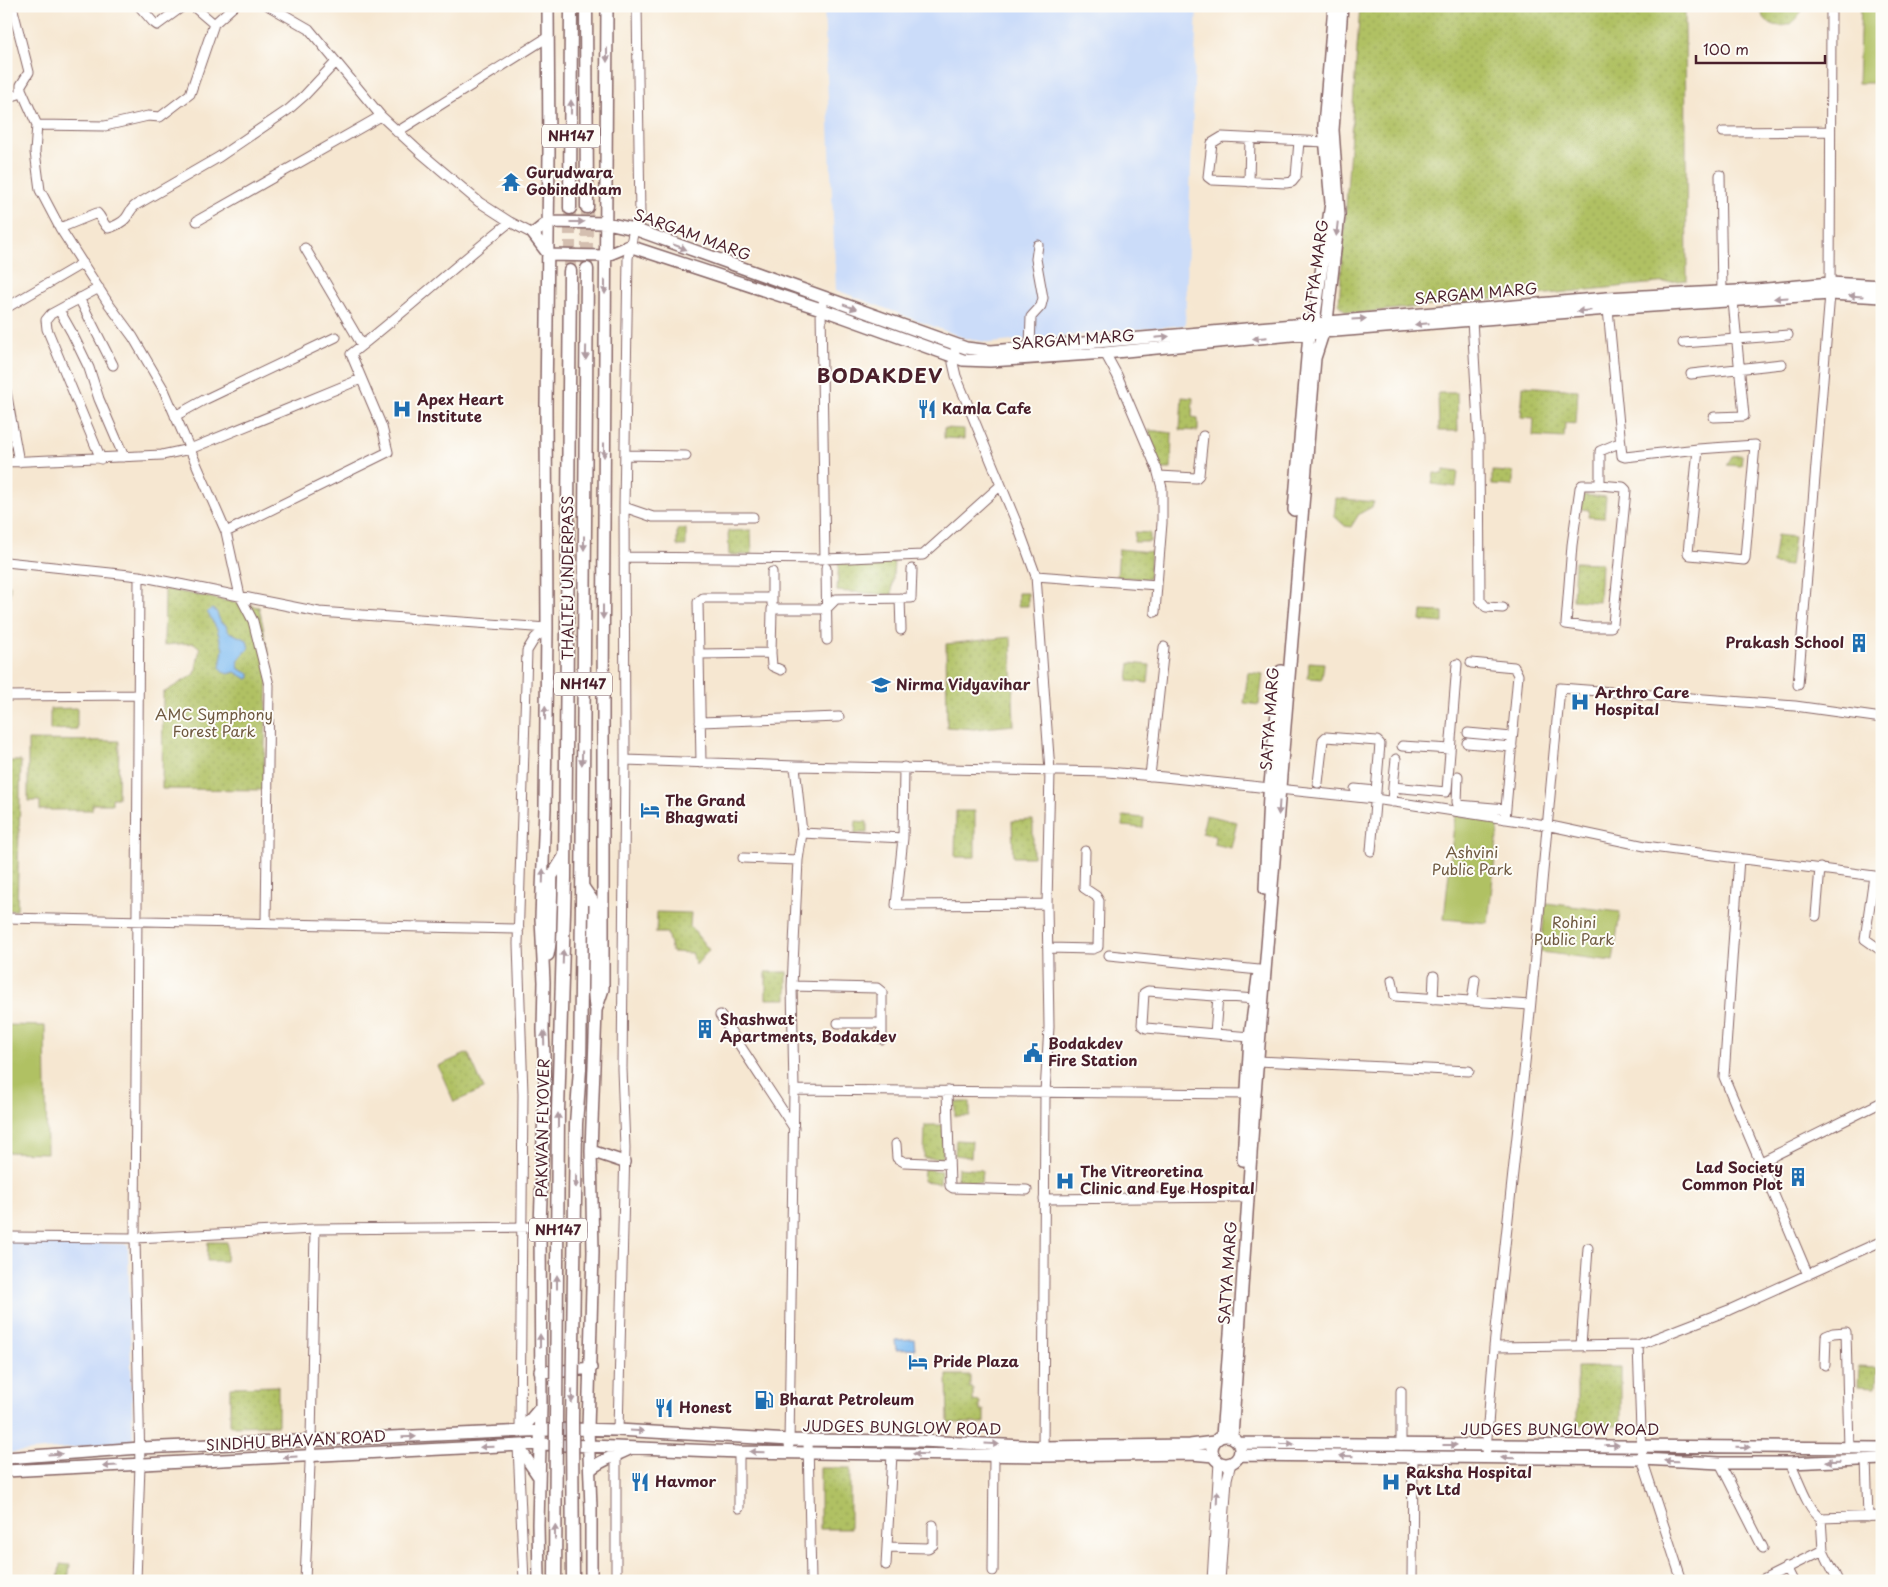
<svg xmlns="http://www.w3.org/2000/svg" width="1888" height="1587" font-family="'Playpen Sans',sans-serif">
  <defs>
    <pattern id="grass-dots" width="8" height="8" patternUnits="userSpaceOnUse" patternTransform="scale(1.25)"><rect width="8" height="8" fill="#b0c164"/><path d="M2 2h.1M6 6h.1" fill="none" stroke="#99a557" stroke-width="1.8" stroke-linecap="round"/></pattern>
  </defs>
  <rect width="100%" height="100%" fill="#fdfcf7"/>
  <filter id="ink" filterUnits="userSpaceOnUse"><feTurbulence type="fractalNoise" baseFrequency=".02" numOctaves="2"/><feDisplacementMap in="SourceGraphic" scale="10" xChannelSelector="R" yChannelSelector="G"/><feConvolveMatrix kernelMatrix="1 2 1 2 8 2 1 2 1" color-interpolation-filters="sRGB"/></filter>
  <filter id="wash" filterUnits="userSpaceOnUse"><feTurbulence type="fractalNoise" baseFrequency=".0096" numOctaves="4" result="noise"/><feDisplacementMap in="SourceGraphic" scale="20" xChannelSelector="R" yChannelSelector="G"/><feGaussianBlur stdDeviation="1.12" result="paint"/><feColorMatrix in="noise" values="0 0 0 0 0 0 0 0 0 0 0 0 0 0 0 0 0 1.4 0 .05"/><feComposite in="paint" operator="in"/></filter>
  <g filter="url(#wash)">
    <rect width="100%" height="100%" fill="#f6e7d1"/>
    <path fill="#cbdcf9" d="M824 6H1197L1185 325 991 343 964 338 836 290Z
      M6 1241 128 1244 133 1443 6 1453Z"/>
    <path fill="url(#grass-dots)" stroke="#7d7048" d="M1360 6H1685L1687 280 1358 313 1345 311 1339 304Z
      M1760 6H1803C1798 32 1763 33 1760 6Z
      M1523 386 1578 390 1576 424 1565 423 1564 438 1533 436 1534 418 1521 417Z
      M1438 393H1457L1458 431H1439Z
      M1182 397 1193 398 1192 417 1198 418V431L1180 430Z
      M944 428 964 429V439L944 438Z
      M1149 430 1172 433 1171 469H1158Z
      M1742 455 1741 466 1727 465 1732 456Z
      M1444 470 1458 472 1456 487 1432 484 1434 473 1443 474Z
      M1492 471 1513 472V486L1492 485Z
      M1583 495 1606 497 1604 518 1588 517 1589 510 1581 509Z
      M1336 498 1374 502 1372 507 1359 514 1351 527 1345 526 1334 516Z
      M677 529H686V546H677Z
      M751 530 752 555H729L728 531Z
      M1135 532 1150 533V542H1134Z
      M1777 535 1794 537 1790 566 1773 564Z
      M1119 549 1151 552 1149 579 1117 577Z
      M839 557 894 561 892 595 837 591Z
      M1575 562 1601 563 1599 602 1573 600Z
      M6 584 10 585 8 630H6Z
      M165 589 259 607 269 656 263 790 162 789 163 693 195 674 200 648 194 643 164 645Z
      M1018 593H1028V606H1018Z
      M1422 611 1443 612V623L1421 621Z
      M1011 637 1014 725 974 729 947 727 946 644Z
      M1309 662 1324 663 1322 679 1308 678Z
      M1130 663 1150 665 1148 683 1128 681Z
      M1248 672 1263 674 1259 705 1244 703Z
      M77 708V729L50 730V709Z
      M28 740 119 741 118 798H112V804H92V810H40V801H28Z
      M6 761H21L17 910H6Z
      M956 811H975V857H955Z
      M1206 815 1237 822 1231 848 1214 844 1215 836 1202 833Z
      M1123 816 1144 818 1143 828 1122 826Z
      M1033 820V857H1013L1012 821Z
      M856 821 867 822V833H855Z
      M657 912 691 913 690 926 709 950 696 965 692 953 672 952 667 933H656Z
      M766 972H787V999H766Z
      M468 1053 484 1089 454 1102 438 1066Z
      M955 1102H970V1116H955Z
      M925 1125H944L943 1158H924Z
      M956 1140 972 1141 971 1157 955 1155Z
      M958 1168 982 1170 981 1183 957 1181Z
      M924 1169 941 1171 940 1183 923 1181Z
      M208 1242H227L226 1261H207Z
      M1577 1367H1621V1425H1577Z
      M1859 1367 1877 1368 1876 1387 1858 1386Z
      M947 1375H970V1388H973V1401L980 1402V1410H984V1423H948Z
      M278 1386V1425L230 1426V1387Z
      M820 1468H850V1529H820Z
      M60 1564 70 1565 68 1581H58Z"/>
    <path fill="#b0c164" stroke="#7d7048" d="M1861 6H1882V83H1858Z
      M1455 815 1499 821 1488 923 1444 919Z
      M1546 903 1620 912 1613 961 1540 952Z
      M6 1025 45 1026 47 1153 6 1152Z"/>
    <path fill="#7fbcf2" stroke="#646e8e" d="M212 609 216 611 221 623 225 624 229 632 247 640 249 649C242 655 236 660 239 669L250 674V678L247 679 235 672 228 674 223 672 220 667 223 649 217 629 207 612Z
      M914 1339 915 1349 896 1350 895 1340Z"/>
  </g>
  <g filter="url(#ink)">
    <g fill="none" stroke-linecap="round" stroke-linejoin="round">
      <path stroke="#d4bfb0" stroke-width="12" stroke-dasharray="12 6" stroke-linecap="butt" d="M587 207V269
        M570 271V208"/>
      <g stroke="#866565" stroke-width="11">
        <path id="minor" d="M12 6 29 72 21 85V89L37 125 105 126 148 116 160 117 190 94 214 24 234 6
          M139 6 153 22 157 25 183 6
          M193 6 214 24
          M269 6 309 29 381 116 421 153 479 202 510 222
          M6 98 22 93
          M37 125 35 152 40 190 60 228 108 303 133 337 164 390 226 532
          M397 132 548 37
          M1723 132 1830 131
          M1299 141 1296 177 1292 182 1286 183 1212 180 1208 177 1212 143 1222 137 1326 142
          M1720 175 1722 291
          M1249 182 1250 139
          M197 221 381 116
          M60 228 97 213C102 218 103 224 108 228 114 227 123 222 126 218 130 213 130 209 136 205L219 157 288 110 305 95 336 62
          M305 248 362 345
          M99 288 51 314 46 320 47 329 101 459
          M79 298 113 365
          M6 308 83 263
          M1608 309 1622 456 1625 457 1698 449 1755 445 1745 558 1744 560 1690 555 1688 553 1698 449
          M59 310 72 333 89 368 99 399 124 457
          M1472 320 1479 440 1480 600 1486 607 1503 608
          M1683 343 1788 335
          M956 345 953 363 956 376 1017 524 1036 576 1050 771 1047 904 1049 1027 1045 1092 1043 1453
          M1030 348 1031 317 1041 306 1043 298 1036 259 1038 245
          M1691 374 1782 364
          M6 391 19 462
          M175 416 204 400 336 337
          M1714 417 1744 416 1733 301
          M625 455 686 456
          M6 462 162 455 190 449 361 379
          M1159 476 1196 478 1199 475 1203 436
          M1582 485H1600L1623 487 1626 490 1613 624 1611 627H1587L1566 624 1572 545 1580 488Z
          M1600 485V451L1619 443
          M624 507 653 517H753
          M624 557 825 559 821 309 825 298
          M825 559 923 555 1001 485
          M6 562 139 576 319 612 547 628
          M826 568 827 640
          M1036 576 1157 585 1162 523V488L1157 469 1117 375 1105 353
          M900 598 901 630
          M772 604V572
          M1155 612 1157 585
          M771 653 772 666 781 670
          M699 654 698 602 703 598H772
          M1471 663 1514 667 1518 675 1505 819
          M1798 685 1830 294 1831 6
          M6 696 138 695
          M700 722 839 717
          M1468 733 1512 737
          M1467 743 1512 747
          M1402 746 1450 749
          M625 760 795 766 1108 772 1164 777 1375 799 1546 825 1645 846 1882 877
          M701 763 699 654 771 653 772 609H826L836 599 911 598 912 569
          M904 767 903 838 896 905 1047 904
          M1150 776 1164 647
          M1458 776 1457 802 1458 805 1506 809
          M1318 783 1323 740 1326 737 1377 741 1380 744 1371 851
          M1393 787 1396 759
          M1355 789 1376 791
          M1392 802 1393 787 1446 792 1447 790 1457 664
          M802 833 903 838
          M743 858 798 860
          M1739 858 1724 1077 1808 1275
          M1874 876 1865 939 1882 951
          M1816 916 1820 868
          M6 918 519 929
          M266 923 269 685 253 621 240 596 226 532 388 452 382 427 351 354C405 312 456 265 510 222L533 234
          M1048 948 1093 949 1098 947 1099 901 1096 896 1084 888 1085 851
          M1109 955 1259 970
          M1392 980 1395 996 1530 1005
          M792 986 877 988 882 992V1039
          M1433 999 1434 976
          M1472 1001 1475 979
          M720 1015 794 1128
          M838 1023H882
          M1215 1034 1218 996
          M1250 1037 1146 1028 1142 1025 1144 993 1148 991 1255 999
          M1258 1061 1469 1071
          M794 1090 1253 1094
          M947 1091 950 1186 953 1188 1027 1190
          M896 1144 897 1158 904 1162 948 1164
          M1761 1162 1882 1102
          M1044 1199 1241 1197
          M6 1237 135 1238 315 1229 540 1227
          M1638 1345 1642 1459 1682 1581
          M1581 1346 1588 1248
          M1494 1347 1638 1345 1729 1310 1882 1241
          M1825 1365 1826 1336 1833 1333 1846 1332 1849 1449
          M1401 1391V1445
          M618 1430 625 1148 622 1069 625 760 624 507 628 258 634 229 640 217 637 6
          M520 1432 523 1094 518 944 527 651 535 638 547 628
          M808 1441 811 1581
          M789 1445 794 1090 792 986 798 860 802 833 795 766
          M518 1446 524 1581
          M1486 1450 1494 1347 1527 1044 1560 688 1795 706 1882 718
          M739 1452V1508
          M1866 1459 1868 1517
          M1720 1463 1763 1548
          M1790 1463C1798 1478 1807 1509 1821 1518L1882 1516
          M1821 1518 1823 1550
          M887 1547 928 1548 933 1545V1525
          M886 1565 892 1454
          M1786 1567 1793 1581
          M993 1571 994 1455
          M136 1581 140 1465 135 1238 139 576
          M305 1581 311 1440 315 1229
          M616 1581V1457
          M1212 1581 1219 1462
          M1220 1581 1227 1479 1231 1463
          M1412 1581 1413 1457
          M1761 1581 1823 1550 1838 1581"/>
      </g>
      <g stroke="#866565" stroke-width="14">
        <path id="major" d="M1882 286 1830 283 1756 290 1607 298 991 351 966 348 634 229 607 223 548 222 533 234 549 255 605 256 629 246 821 309 963 360 990 361 1105 353 1323 332 1608 309 1830 294 1882 297
          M1294 510 1309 334 1314 322 1331 203 1324 126 1334 6
          M583 887 592 900 594 923 593 989 595 1007
          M1265 889 1269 795 1281 671
          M548 955 551 939 552 876 565 855
          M591 1151 624 1162
          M1243 1160 1250 1037 1258 977
          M540 1371 554 1372 591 1368
          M520 1432 541 1407
          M1222 1436 1231 1321
          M1212 1450a14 14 0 1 1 28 0a14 14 0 1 1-28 0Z
          M1232 1437 1255 1094 1315 358 1327 321 1339 215 1333 130 1342 6
          M1238 1443 1882 1448
          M518 1446 539 1477
          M1239 1455 1642 1459 1720 1463H1790L1882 1459
          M6 1458 140 1448 572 1429 618 1430 790 1440 921 1441 1043 1447 1190 1445 1214 1442
          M590 1470C601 1459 617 1456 631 1448
          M6 1471 540 1444 739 1452 1042 1456 1191 1454 1214 1456
          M539 1581 538 1524 541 1407 540 1227 545 1079 543 1030 544 982 541 918 545 808 547 628 546 406 549 152 548 6
          M591 1581V1508L588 1429 593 1252 591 1151 596 1010 603 989V699L607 6"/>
      </g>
      <g stroke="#866565" stroke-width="15">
        <path id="highway" d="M586 6 587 207
          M570 208 571 6
          M565 878 570 271
          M582 905 587 269"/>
      </g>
      <use href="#minor" stroke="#fff" stroke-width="9"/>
      <use href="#major" stroke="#fff" stroke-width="11"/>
      <use href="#highway" stroke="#fff" stroke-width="12"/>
      <g stroke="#866565" stroke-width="15" stroke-linecap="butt">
        <path id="highway-bridge" d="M555 1581 558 1111 565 878
          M573 1581 572 1421 576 1124 580 1069 582 905"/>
      </g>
      <use href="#highway-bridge" stroke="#fff" stroke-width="12"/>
    </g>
    <defs><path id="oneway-solid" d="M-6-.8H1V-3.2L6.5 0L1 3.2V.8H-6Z" transform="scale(1.25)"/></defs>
    <g fill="#ae9aa0">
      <use href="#oneway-solid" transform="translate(607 55) rotate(90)"/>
      <use href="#oneway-solid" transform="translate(571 107) rotate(-90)"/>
      <use href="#oneway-solid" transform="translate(577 222)"/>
      <use href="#oneway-solid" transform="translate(1337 229) rotate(96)"/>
      <use href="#oneway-solid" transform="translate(680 247) rotate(21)"/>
      <use href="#oneway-solid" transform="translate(605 287) rotate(90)"/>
      <use href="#oneway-solid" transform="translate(1856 296) rotate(-177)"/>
      <use href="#oneway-solid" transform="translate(1781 298) rotate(176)"/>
      <use href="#oneway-solid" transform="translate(850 307) rotate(20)"/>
      <use href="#oneway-solid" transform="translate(1584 311) rotate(175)"/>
      <use href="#oneway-solid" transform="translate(1359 319) rotate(-4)"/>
      <use href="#oneway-solid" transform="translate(1422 324) rotate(175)"/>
      <use href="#oneway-solid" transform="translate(1162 337) rotate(-5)"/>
      <use href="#oneway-solid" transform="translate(1260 338) rotate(175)"/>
      <use href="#oneway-solid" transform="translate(586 353) rotate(91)"/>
      <use href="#oneway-solid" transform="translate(604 450) rotate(90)"/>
      <use href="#oneway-solid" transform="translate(584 543) rotate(90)"/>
      <use href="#oneway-solid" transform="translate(603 612) rotate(90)"/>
      <use href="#oneway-solid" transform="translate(545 713) rotate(-90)"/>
      <use href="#oneway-solid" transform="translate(582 758) rotate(91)"/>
      <use href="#oneway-solid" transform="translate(1279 808) rotate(94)"/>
      <use href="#oneway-solid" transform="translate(543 876) rotate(-88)"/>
      <use href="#oneway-solid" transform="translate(563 957) rotate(-88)"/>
      <use href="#oneway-solid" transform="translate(544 1038) rotate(-92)"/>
      <use href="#oneway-solid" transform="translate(558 1120) rotate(-90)"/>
      <use href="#oneway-solid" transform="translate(576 1181) rotate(91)"/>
      <use href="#oneway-solid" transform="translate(557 1282) rotate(-90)"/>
      <use href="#oneway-solid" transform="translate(540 1341) rotate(-90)"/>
      <use href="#oneway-solid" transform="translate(572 1396) rotate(91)"/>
      <use href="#oneway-solid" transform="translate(637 1431) rotate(3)"/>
      <use href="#oneway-solid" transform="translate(409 1437) rotate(-2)"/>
      <use href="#oneway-solid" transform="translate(992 1444) rotate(3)"/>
      <use href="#oneway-solid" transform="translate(1287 1444)"/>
      <use href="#oneway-solid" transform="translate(1450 1445)"/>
      <use href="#oneway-solid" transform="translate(1612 1445)"/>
      <use href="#oneway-solid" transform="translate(487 1447) rotate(178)"/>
      <use href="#oneway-solid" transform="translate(1743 1447) rotate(1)"/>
      <use href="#oneway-solid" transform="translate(757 1452) rotate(-179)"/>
      <use href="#oneway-solid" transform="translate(55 1454) rotate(-4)"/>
      <use href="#oneway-solid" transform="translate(920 1454) rotate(-179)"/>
      <use href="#oneway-solid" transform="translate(1346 1456) rotate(-179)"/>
      <use href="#oneway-solid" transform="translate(290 1457) rotate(177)"/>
      <use href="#oneway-solid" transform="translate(1508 1458) rotate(-179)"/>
      <use href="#oneway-solid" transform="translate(1671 1461) rotate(-178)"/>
      <use href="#oneway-solid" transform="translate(1833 1461) rotate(178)"/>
      <use href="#oneway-solid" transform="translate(110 1466) rotate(177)"/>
      <use href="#oneway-solid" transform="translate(1217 1497) rotate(-88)"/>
      <use href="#oneway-solid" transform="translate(555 1532) rotate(-90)"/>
    </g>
  </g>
  <defs>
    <g id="temple-bare" transform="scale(1.5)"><path d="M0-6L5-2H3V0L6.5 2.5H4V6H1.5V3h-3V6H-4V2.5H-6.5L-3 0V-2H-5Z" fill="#1f6fb2" stroke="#fdfcf7" stroke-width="2.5" paint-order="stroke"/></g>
    <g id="hospital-bare" transform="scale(1.5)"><path d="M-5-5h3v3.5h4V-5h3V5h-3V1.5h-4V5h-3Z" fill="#1f6fb2" stroke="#fdfcf7" stroke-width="2.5" paint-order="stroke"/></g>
    <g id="restaurant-bare" transform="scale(1.5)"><path d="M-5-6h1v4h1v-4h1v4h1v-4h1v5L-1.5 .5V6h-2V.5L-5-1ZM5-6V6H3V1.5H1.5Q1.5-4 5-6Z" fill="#1f6fb2" stroke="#fdfcf7" stroke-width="2.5" paint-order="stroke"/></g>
    <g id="building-bare" transform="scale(1.5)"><path d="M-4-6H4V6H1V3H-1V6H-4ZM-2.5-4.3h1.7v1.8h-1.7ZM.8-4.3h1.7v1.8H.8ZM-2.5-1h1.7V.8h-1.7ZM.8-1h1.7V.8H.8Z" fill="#1f6fb2" stroke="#fdfcf7" stroke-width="2.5" paint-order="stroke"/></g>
    <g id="school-bare" transform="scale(1.5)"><path d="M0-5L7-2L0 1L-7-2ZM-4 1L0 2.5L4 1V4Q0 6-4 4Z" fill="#1f6fb2" stroke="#fdfcf7" stroke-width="2.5" paint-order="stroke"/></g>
    <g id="hotel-bare" transform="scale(1.5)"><path d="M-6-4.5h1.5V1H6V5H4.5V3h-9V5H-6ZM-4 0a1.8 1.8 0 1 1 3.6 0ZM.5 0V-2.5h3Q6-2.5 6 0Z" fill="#1f6fb2" stroke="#fdfcf7" stroke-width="2.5" paint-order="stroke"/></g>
    <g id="civic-bare" transform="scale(1.5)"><path d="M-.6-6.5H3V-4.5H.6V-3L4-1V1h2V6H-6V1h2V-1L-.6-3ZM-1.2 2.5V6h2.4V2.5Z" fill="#1f6fb2" stroke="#fdfcf7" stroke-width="2.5" paint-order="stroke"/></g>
    <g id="fuel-bare" transform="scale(1.5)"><path d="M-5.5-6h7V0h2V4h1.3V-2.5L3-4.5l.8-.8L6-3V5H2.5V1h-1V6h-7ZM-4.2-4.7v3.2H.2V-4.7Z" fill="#1f6fb2" stroke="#fdfcf7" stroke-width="2.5" paint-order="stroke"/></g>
  </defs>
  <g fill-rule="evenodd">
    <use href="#temple-bare" x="511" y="182"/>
    <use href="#hospital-bare" x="402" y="409"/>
    <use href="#restaurant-bare" x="927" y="409"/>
    <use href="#building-bare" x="1859" y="643"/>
    <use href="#school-bare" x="881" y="685"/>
    <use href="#hospital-bare" x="1580" y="702"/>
    <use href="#hotel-bare" x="650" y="810"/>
    <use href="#building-bare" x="705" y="1029"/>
    <use href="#civic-bare" x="1033" y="1053"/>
    <use href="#building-bare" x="1798" y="1177"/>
    <use href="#hospital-bare" x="1065" y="1181"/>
    <use href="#hotel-bare" x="918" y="1362"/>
    <use href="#fuel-bare" x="764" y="1400"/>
    <use href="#restaurant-bare" x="664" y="1408"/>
    <use href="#restaurant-bare" x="640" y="1482"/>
    <use href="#hospital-bare" x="1391" y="1482"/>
  </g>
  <g text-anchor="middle" stroke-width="4" stroke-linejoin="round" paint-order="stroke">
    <g fill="#fdfcf7" stroke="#806168" stroke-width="1">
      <rect x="542" y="124.5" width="58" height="23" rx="4"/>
      <rect x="554" y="672.5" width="58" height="23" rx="4"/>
      <rect x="529" y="1218.5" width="58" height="23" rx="4"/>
    </g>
    <g font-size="14" font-weight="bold" fill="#4a1f2b">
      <text x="571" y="141">NH147</text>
      <text x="583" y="689">NH147</text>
      <text x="558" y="1235">NH147</text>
    </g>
    <g font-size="15" font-weight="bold" fill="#4a1f2b" stroke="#fdfcf7" text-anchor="start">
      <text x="526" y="178">Gurudwara<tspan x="526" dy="17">Gobinddham</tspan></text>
      <text x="417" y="405">Apex Heart<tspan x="417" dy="17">Institute</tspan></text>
      <text x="942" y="414">Kamla Cafe</text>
      <text x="1844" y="648" text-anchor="end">Prakash School</text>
      <text x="896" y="690">Nirma Vidyavihar</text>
      <text x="1595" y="698">Arthro Care<tspan x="1595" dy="17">Hospital</tspan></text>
      <text x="665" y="806">The Grand<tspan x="665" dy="17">Bhagwati</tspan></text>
      <text x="720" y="1025">Shashwat<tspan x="720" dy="17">Apartments, Bodakdev</tspan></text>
      <text x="1048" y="1049">Bodakdev<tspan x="1048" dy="17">Fire Station</tspan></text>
      <text x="1783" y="1173" text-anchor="end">Lad Society<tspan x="1783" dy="17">Common Plot</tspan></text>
      <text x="1080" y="1177">The Vitreoretina<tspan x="1080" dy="17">Clinic and Eye Hospital</tspan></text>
      <text x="933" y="1367">Pride Plaza</text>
      <text x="779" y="1405">Bharat Petroleum</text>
      <text x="679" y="1413">Honest</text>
      <text x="1406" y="1478">Raksha Hospital<tspan x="1406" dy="17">Pvt Ltd</tspan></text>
      <text x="655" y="1487">Havmor</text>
    </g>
    <g font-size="15" fill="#4a1f2b" stroke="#fdfcf7">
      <text transform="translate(692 235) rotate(20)" y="5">SARGAM MARG</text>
      <text transform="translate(1316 271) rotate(-82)" y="5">SATYA MARG</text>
      <text transform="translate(1476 294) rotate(-5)" y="5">SARGAM MARG</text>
      <text transform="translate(1073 340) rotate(-4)" y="5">SARGAM MARG</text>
      <text transform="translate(568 578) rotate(-90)" y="5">THALTEJ UNDERPASS</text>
      <text transform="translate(1270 719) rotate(-86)" y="5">SATYA MARG</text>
      <text transform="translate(543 1128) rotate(-89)" y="5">PAKWAN FLYOVER</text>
      <text transform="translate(1228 1273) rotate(-86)" y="5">SATYA MARG</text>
      <text transform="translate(902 1428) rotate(1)" y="5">JUDGES BUNGLOW ROAD</text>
      <text x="1560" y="1435">JUDGES BUNGLOW ROAD</text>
      <text transform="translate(296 1441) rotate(-3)" y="5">SINDHU BHAVAN ROAD</text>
    </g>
    <g font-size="15" fill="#6e583f" stroke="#fdfcf7">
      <text x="214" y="720">AMC Symphony<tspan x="214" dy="17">Forest Park</tspan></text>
      <text x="1472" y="858">Ashvini<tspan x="1472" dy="17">Public Park</tspan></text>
      <text x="1574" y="928">Rohini<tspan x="1574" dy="17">Public Park</tspan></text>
    </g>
    <g font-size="20" font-weight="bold" letter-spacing="1" fill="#4a1f2b" stroke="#fdfcf7">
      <text x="880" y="383">BODAKDEV</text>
    </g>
  </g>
  <rect width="1888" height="1587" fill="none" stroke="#fdfcf7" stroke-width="25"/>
  <path d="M1696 55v8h129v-8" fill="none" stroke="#4a1f2b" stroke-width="2.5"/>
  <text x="1703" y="55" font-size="15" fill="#4a1f2b" stroke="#fdfcf7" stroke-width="4" paint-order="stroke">100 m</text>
</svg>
